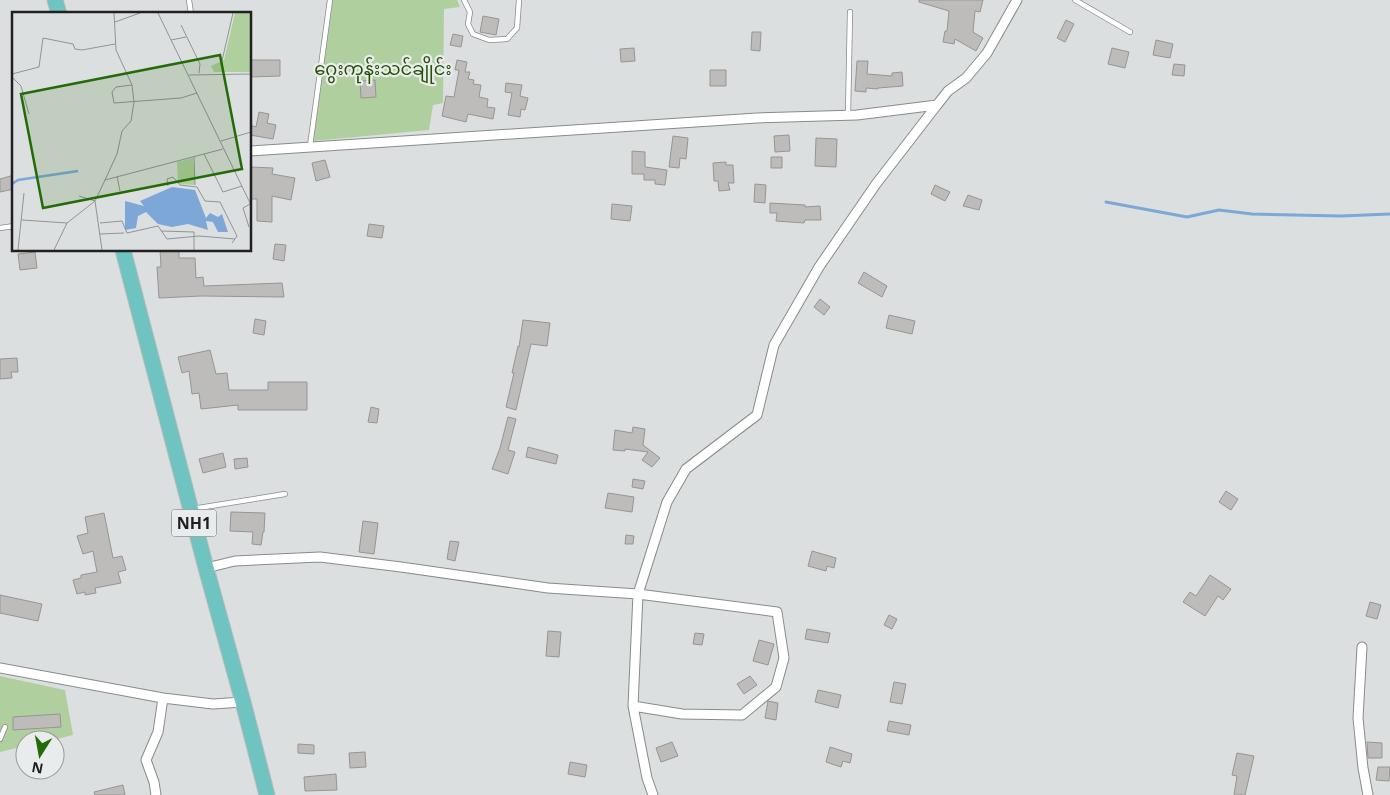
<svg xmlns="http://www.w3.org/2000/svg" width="1390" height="795" font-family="'Open Sans','Noto Sans Myanmar',sans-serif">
  <rect width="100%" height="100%" fill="#dcdfe0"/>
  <path fill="#b0cf9f" d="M333 0H457L460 7 444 9 443 103 433 105 429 130 313 141Z
    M0 676 65 690 73 735 53 740H25V746L0 752Z"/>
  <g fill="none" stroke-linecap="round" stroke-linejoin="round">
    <path stroke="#7da7d6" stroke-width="3" d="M1106 202 1187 217 1219 210 1252 214 1341 216 1390 214"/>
  </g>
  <path fill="#bebcba" stroke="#979593" d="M919 0H983L980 12 975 11 973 32 983 38 976 51 955 39 954 44 943 42 945 31H947L949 11 919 2Z
    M483 16 499 19 496 35 480 32Z
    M1066 20 1074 24 1065 42 1057 38Z
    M752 32H761L760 51 751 50Z
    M453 34 463 36 461 47 450 45Z
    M1156 40 1173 44 1170 58 1153 55Z
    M634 48 635 61 621 62 620 49Z
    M1112 48 1129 52 1125 68 1108 64Z
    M250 60H280V76L250 77Z
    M457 60 467 62 465 72H470L468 79 474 80 473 84 481 85 479 97 488 99 487 107 495 108 493 119 468 114 466 122 442 116 446 96 454 97 459 70H455Z
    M857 61H868L867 74 892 76V73L902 72 903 86 878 88V89L866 88V92L855 91Z
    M1174 64 1185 65 1184 76 1172 75Z
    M710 70H726V86H710Z
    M375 80 376 97 361 98 360 81Z
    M506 83 522 85 520 96 528 98 525 110 521 109 520 117 508 115 512 93 505 92Z
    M259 112 269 114 267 123 276 125 273 139 250 135V125L256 127Z
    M789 135 790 151 775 152 774 136Z
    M673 136 688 138 686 159 680 158 679 168 669 167Z
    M816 138 837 139 836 167 815 166Z
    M632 151 645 152V167L667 170 665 185 655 184V180H644V174H632Z
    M771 157H782V168H771Z
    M325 160 330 177 316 181 312 163Z
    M726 162V165H733L734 183H728L730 190 719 191 718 181H714L713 163Z
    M250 167 273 168 272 174 295 178 291 200 272 196V222L257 221V199H250Z
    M14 175V189L0 192V179Z
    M755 184 766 185 765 203 754 202Z
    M935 185 950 192 945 201 931 194Z
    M968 195 982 200 979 210 963 206Z
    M770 203 805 205V207L820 206 821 220H805L804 223 776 221 777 213H770Z
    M612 204 632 206 630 221 611 219Z
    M369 224 384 226 382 238 367 236Z
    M275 244 286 245 284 261 273 259Z
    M160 250H179V258H195L196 278 203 277 204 286 282 283 284 297 201 296 159 298 157 267H161Z
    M35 252 37 268 20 270 18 254Z
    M864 272 887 286 882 297 858 283Z
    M820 299 830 307 824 315 814 307Z
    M889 315 915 321 912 334 886 328Z
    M255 319 266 321 264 335 253 333Z
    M523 320 550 323 547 346 531 344 516 410 506 407 514 373H512L518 346 519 347Z
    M210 350 216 374 227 373 229 390H268V382H307V410H238V405L201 409 199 393 192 394 189 371 182 373 178 357Z
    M17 358 18 372H11L12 378 0 379V359Z
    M371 407 379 409 377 423 368 422Z
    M508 417 516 419 508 450 515 452 508 474 492 469 500 448Z
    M633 427 645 429 643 445 660 458 652 467 642 460 648 452 625 449V451L613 450 615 430 632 433Z
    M528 447 558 455 556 464 526 457Z
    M223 453 226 467 203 473 199 459Z
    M247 458 248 467 235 469 234 459Z
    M633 479 645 481 643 489 632 487Z
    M1226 491 1238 499 1231 510 1219 502Z
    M608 493 634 497 632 512 605 508Z
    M231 512 265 513 264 532H263L261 545 252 544 253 532 230 531Z
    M104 513 113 558 122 556 126 570 118 572 121 583 95 588 96 593 85 595V592L77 594 73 580 81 578V575L97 572 93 551 83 554 77 536 88 533 85 517Z
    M363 521 378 523 374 554 359 552Z
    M626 535 634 536 633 544H625Z
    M450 541 459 542 455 561 447 559Z
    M812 551 836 558 834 568 827 566 826 571 808 566Z
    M1210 575 1231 589 1223 600 1218 596 1205 616 1183 602 1190 592 1196 596Z
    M0 595 42 604 38 621 0 613Z
    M1370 602 1381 605 1377 619 1366 616Z
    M889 615 897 619 892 629 884 625Z
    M807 629 830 633 828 643 805 639Z
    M548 631 561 632 559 657 546 656Z
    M695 633 704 634 702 645 693 644Z
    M759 640 774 644 768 665 753 661Z
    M750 676 757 685 744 694 737 684Z
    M894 682 906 684 902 704 890 702Z
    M818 690 841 695 838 708 815 702Z
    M768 701 778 703 776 720 765 718Z
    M60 714 61 727 13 730V717Z
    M889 721 911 725 909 735 887 731Z
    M672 742 678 756 661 762 656 748Z
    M1367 742 1382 743V758H1368Z
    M298 744 314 745V754L298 753Z
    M830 747 852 754 850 763 843 761 841 767 826 762Z
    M365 752 366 767 350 768 349 753Z
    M1237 753 1254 756 1245 795H1234L1237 776 1232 775Z
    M570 762 587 765 585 777 568 774Z
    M1378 767H1390L1389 781 1376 780Z
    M336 774 337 790 305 791 304 777Z
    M123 785 125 795H95L94 792Z"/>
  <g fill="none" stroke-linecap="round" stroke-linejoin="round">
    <g stroke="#888a8c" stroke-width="6">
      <path id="service" d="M189 0 191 14
        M464 0 470 12 468 24 473 34 489 40 507 39 517 28 519 0
        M1075 0 1130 32
        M848 115 850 12
        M310 146 330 0
        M0 228 14 226
        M192 509 285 494
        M0 739 5 727"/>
    </g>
    <g stroke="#888a8c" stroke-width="11">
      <path id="minor" d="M250 151 757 118 857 115 937 105 948 91 966 78 987 53 1017 0
        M206 568 235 561 320 557 401 567 548 588 638 594 777 612 784 658 776 687 742 715 682 714 633 706
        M1362 647 1358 718 1363 768 1368 795
        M0 668 163 698 213 704 243 702
        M156 795 154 782 146 760 158 732 163 698
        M653 795 647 778 633 706 638 594 667 502 686 469 757 415 774 345 819 267 876 184 937 105"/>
    </g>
    <g stroke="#bcbcbc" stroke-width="17">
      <path id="trunk" d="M55 0 59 14
        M123 250 206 568 243 702 267 795"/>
    </g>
    <use href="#service" stroke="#fff" stroke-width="4.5"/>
    <use href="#minor" stroke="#fff" stroke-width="9"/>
    <use href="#trunk" stroke="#6fc3c0" stroke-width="15"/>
  </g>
  <g text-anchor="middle" stroke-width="4.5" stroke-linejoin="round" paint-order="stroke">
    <rect fill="#e9eced" stroke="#5c5d5e" stroke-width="1" x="171.5" y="509.5" width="45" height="27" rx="4"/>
    <g font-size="16" font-weight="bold" fill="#202021">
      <text x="194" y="529">NH1</text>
    </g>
    <g font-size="18" fill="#285000" stroke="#e9eced">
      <text x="383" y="75">ဂွေးကုန်းသင်ချိုင်း</text>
    </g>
  </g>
  <g transform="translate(12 12)">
    <rect width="239" height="239" fill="#dcdfe0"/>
    <path d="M223 1H239V60H202L199 54 212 48ZM181 146 183 173 166 172 165 150Z" fill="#b0cf9f"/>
    <path d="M160 175 183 178 194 206 198 201 206 205 210 202 216 220H206L201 210 194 209 196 218 176 212 160 215 146 212 134 200 126 204 124 216 113 218V189L132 194 128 189Z" fill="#7da7d6"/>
    <path fill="none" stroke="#7da7d6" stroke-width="2.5" d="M0 172 6 168 66 159"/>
    <path fill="none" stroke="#919394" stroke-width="1" d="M146 1 239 193M103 10 128 1M169 13 188 52 187 61M159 28 174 25M209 53 221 1M0 62 27 55 31 26 61 32 63 37 70 38 103 32M177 63 239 62M0 65 9 74 17 102M120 73 104 75 100 80 102 91 169 86 185 81M209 129 239 120M192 142 211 180 230 174M182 145 183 173M105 164 108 179M93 168 105 142 110 119 119 109 122 90 120 73 104 38 102 1M156 174 155 167 161 165 168 173 185 175 193 189 208 190 225 224 220 231M67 184 83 189 90 238M10 208 55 211M88 211 110 209 115 221 146 214 155 227 187 224 223 227M237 215 231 196 238 192M149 219 182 220V238M88 222 112 221M6 238 12 181M42 238 55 211 83 189 93 168 211 137"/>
    <path fill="#236b07" fill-opacity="0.15" stroke="#236b07" stroke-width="2.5" d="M208 43 230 157 31 196 9 82Z"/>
    <rect width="239" height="239" fill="none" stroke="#202021" stroke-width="2.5"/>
  </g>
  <g transform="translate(40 755) rotate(191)"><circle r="24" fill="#e9eced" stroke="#999a9b"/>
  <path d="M0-4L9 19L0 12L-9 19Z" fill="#236b07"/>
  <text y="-8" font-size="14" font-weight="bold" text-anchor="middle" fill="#202021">N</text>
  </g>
</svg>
